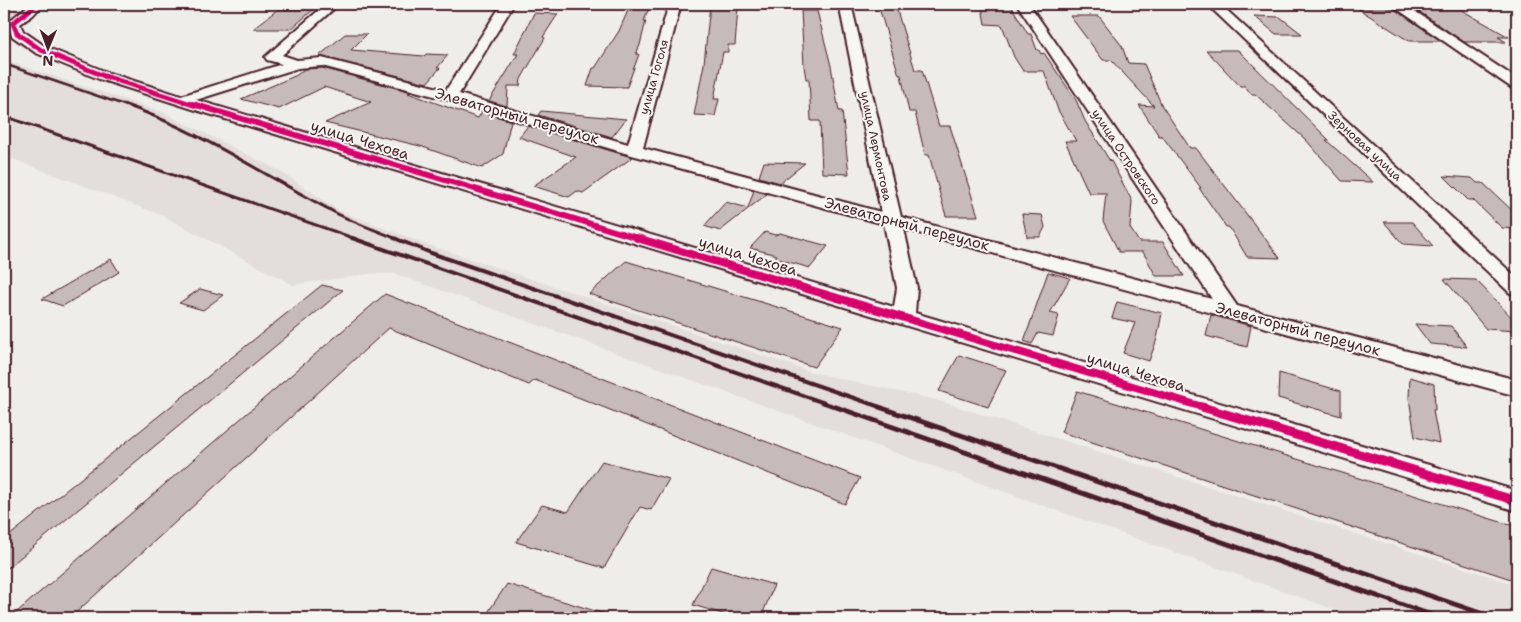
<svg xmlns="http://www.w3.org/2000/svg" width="1521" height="622" font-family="'Shantell Sans',sans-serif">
  <rect width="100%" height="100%" fill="#efedea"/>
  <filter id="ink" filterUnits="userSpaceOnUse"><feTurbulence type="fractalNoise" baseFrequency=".02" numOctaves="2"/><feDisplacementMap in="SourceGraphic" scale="10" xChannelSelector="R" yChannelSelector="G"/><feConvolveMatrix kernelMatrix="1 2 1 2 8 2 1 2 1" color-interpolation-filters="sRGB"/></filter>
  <g filter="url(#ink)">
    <path fill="#e3dedc" d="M4 4H28L40 7 4 20Z
      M4 60 163 112 280 171 340 211 426 244 812 372 940 401 1517 585V618H1358L395 274H369L293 285 161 215 4 156Z"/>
    <path fill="#c6babb" stroke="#4a1f2b" d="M710 4H729L728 8H738L735 45H728V52H723L714 99H719L715 116 694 115 704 64Z
      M878 4H895L915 70H922L939 126H950L978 216H946L929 155H925L915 112H909L901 75H899Z
      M984 4H1010L1028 34H1031L1037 50H1039L1041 54 1044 53 1076 100 1085 121 1110 161V159L1132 201 1130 228 1139 242H1163L1184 276H1156L1143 252H1119L1103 221 1106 193H1089L1065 141H1076L1058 110 1044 71H1023L1014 57 1002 25 985 24 982 7H984Z
      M629 8H649L644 21H646L640 45 636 54H639L627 87 587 86 593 68H595L619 31Z
      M1357 8H1393L1441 41H1409Z
      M1414 8H1458L1509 37H1498L1506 42H1464Z
      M278 9H314L291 29H253Z
      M801 11H817L831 66 839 111H842L849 174 822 173 820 121H811L809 79H806L804 66Z
      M534 13 558 14 543 37 545 38 521 79 520 86H508L507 106 489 101 518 54H514Z
      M1070 16H1099L1122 46 1128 63 1144 64 1162 106 1190 148H1196L1280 258 1247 257 1229 227H1226L1199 188H1201L1162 136H1159L1139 105 1154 106 1111 60H1103Z
      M1254 16 1280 17 1302 34H1276Z
      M345 34H367L351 50 424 56 426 54 448 55 437 68H440L427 83 319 56Z
      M1206 50H1238L1329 140H1326L1373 182 1342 181 1306 140 1255 94H1251L1245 86H1240Z
      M322 68 411 92 408 93 478 118 482 112 511 121 503 154 482 168 420 146 325 123 371 102 324 87 279 109 241 99 297 75 304 69Z
      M541 111 626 119 612 137 538 115Z
      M528 126 628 156 633 157 583 193 577 191 569 197 533 186 576 157 519 137Z
      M764 162 805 163 780 183 759 177Z
      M1444 176 1472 178 1477 183H1483L1517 215V229L1502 228 1473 200H1468Z
      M754 190 767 194 720 231 704 226 726 202 748 208Z
      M1022 214 1042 215 1045 227 1040 237H1027Z
      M1384 222H1412L1433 246 1403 244Z
      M765 232 775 235 780 233 828 246 810 268 775 258 777 255 750 248Z
      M111 259 119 272 63 306 42 299Z
      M626 261 843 327 814 367 589 294Z
      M1048 272 1070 278 1050 313 1059 315 1053 336 1038 333 1032 344 1024 341Z
      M1444 279 1476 280 1517 323V331L1486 329Z
      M322 285 343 290 4 571V540Z
      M200 289 223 295 203 310 179 303Z
      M385 294 860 478 845 504 535 380 529 385 389 328 70 618H10Z
      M1117 302 1162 313 1157 339 1149 361 1123 353 1135 323 1112 318Z
      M1211 315 1251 326 1247 347 1206 336Z
      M1415 324 1451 326 1467 347 1430 344Z
      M959 355 1006 370 988 407 939 391Z
      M1279 373 1341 391V416L1278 398Z
      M1410 377 1434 384 1435 410H1433L1439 443 1415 437 1409 398Z
      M1077 391 1517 527V581L1061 432Z
      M602 461 669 479 651 510 640 507 604 568 516 542 542 505 568 512Z
      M711 567 774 585 761 618H736L693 605Z
      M507 584 605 614 604 618H484Z"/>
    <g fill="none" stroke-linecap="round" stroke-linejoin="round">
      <g stroke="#4a1f2b" stroke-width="4">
        <path id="minor" d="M30 4H43L33 15 20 24 23 31 46 47 109 73 181 96 282 64 267 60 265 57 326 4H339L282 55 297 60 322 58 446 90 502 4H514L459 94 628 144 669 4H681L643 148 881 212 839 4H851L901 217 1212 299 1017 4H1029L1237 306 1517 380V396L904 229 917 288 915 313 1517 491V511L199 111 99 79 36 53 12 36 7 23ZM322 66 445 99 628 154 884 224 897 288 894 307 196 100 298 68Z
          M1207 4H1220L1517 278V295L1510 293Z
          M1390 4H1404L1517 79V89L1512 88Z"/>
      </g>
      <use href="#minor" fill="#f6f6f2" fill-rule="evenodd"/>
      <path stroke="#4a1f2b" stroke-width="2.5" d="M4 64 127 106"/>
      <path stroke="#4a1f2b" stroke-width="3" d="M123 104C198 130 264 175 334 212 354 223 376 230 397 239
        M4 116 356 239"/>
      <path stroke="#4a1f2b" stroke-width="4" d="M352 238 839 408
        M394 238 431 253 883 408"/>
      <path stroke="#4a1f2b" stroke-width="5" d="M836 407 1440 618
        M879 407 1495 618"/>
      <g stroke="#f6f6f2" stroke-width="7">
        <path id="cycleway-far3" d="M37 4 13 23 17 33 41 50 104 76 197 106"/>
      </g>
      <g stroke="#f6f6f2" stroke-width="9">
        <path id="cycleway-far2" d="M193 104 641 239"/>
      </g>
      <g stroke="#f6f6f2" stroke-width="11">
        <path id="cycleway-far1" d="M637 238 1206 408"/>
      </g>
      <g stroke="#f6f6f2" stroke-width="12">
        <path id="cycleway" d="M1202 407 1517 501"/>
      </g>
      <use href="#cycleway-far3" stroke="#d6006c" stroke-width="5"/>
      <use href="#cycleway-far2" stroke="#d6006c" stroke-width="6"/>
      <use href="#cycleway-far1" stroke="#d6006c" stroke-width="8"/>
      <use href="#cycleway" stroke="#d6006c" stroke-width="9"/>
    </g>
  </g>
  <g text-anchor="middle" stroke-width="4" stroke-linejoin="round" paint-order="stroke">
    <g font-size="12" fill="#4a1f2b" stroke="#f6f6f2">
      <text transform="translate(654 77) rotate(-74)" y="4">улица Гоголя</text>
      <text transform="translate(876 146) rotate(78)" y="4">улица Лермонтова</text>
      <text transform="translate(1365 146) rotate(43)" y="4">Зерновая улица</text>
      <text transform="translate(1126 157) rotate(56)" y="4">улица Островского</text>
    </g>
    <g font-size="15" fill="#4a1f2b" stroke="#f6f6f2">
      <text transform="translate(517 116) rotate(16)" y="5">Элеваторный переулок</text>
      <text transform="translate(360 140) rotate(17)" y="5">улица Чехова</text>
      <text transform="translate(907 224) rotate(15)" y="5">Элеваторный переулок</text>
      <text transform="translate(748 256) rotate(17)" y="5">улица Чехова</text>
      <text transform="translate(1298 329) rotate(15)" y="5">Элеваторный переулок</text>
      <text transform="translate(1136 372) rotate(17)" y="5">улица Чехова</text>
    </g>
  </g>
  <rect width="1521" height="622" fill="none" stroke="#f6f6f2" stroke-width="20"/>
  <rect x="10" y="10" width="1501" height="602" fill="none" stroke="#4a1f2b" stroke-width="2" filter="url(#ink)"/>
  <g transform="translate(48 48) rotate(181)" stroke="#f6f6f2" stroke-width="4" paint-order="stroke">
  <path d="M0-4L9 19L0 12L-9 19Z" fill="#4a1f2b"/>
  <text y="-8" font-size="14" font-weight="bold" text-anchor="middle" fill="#4a1f2b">N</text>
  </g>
</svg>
